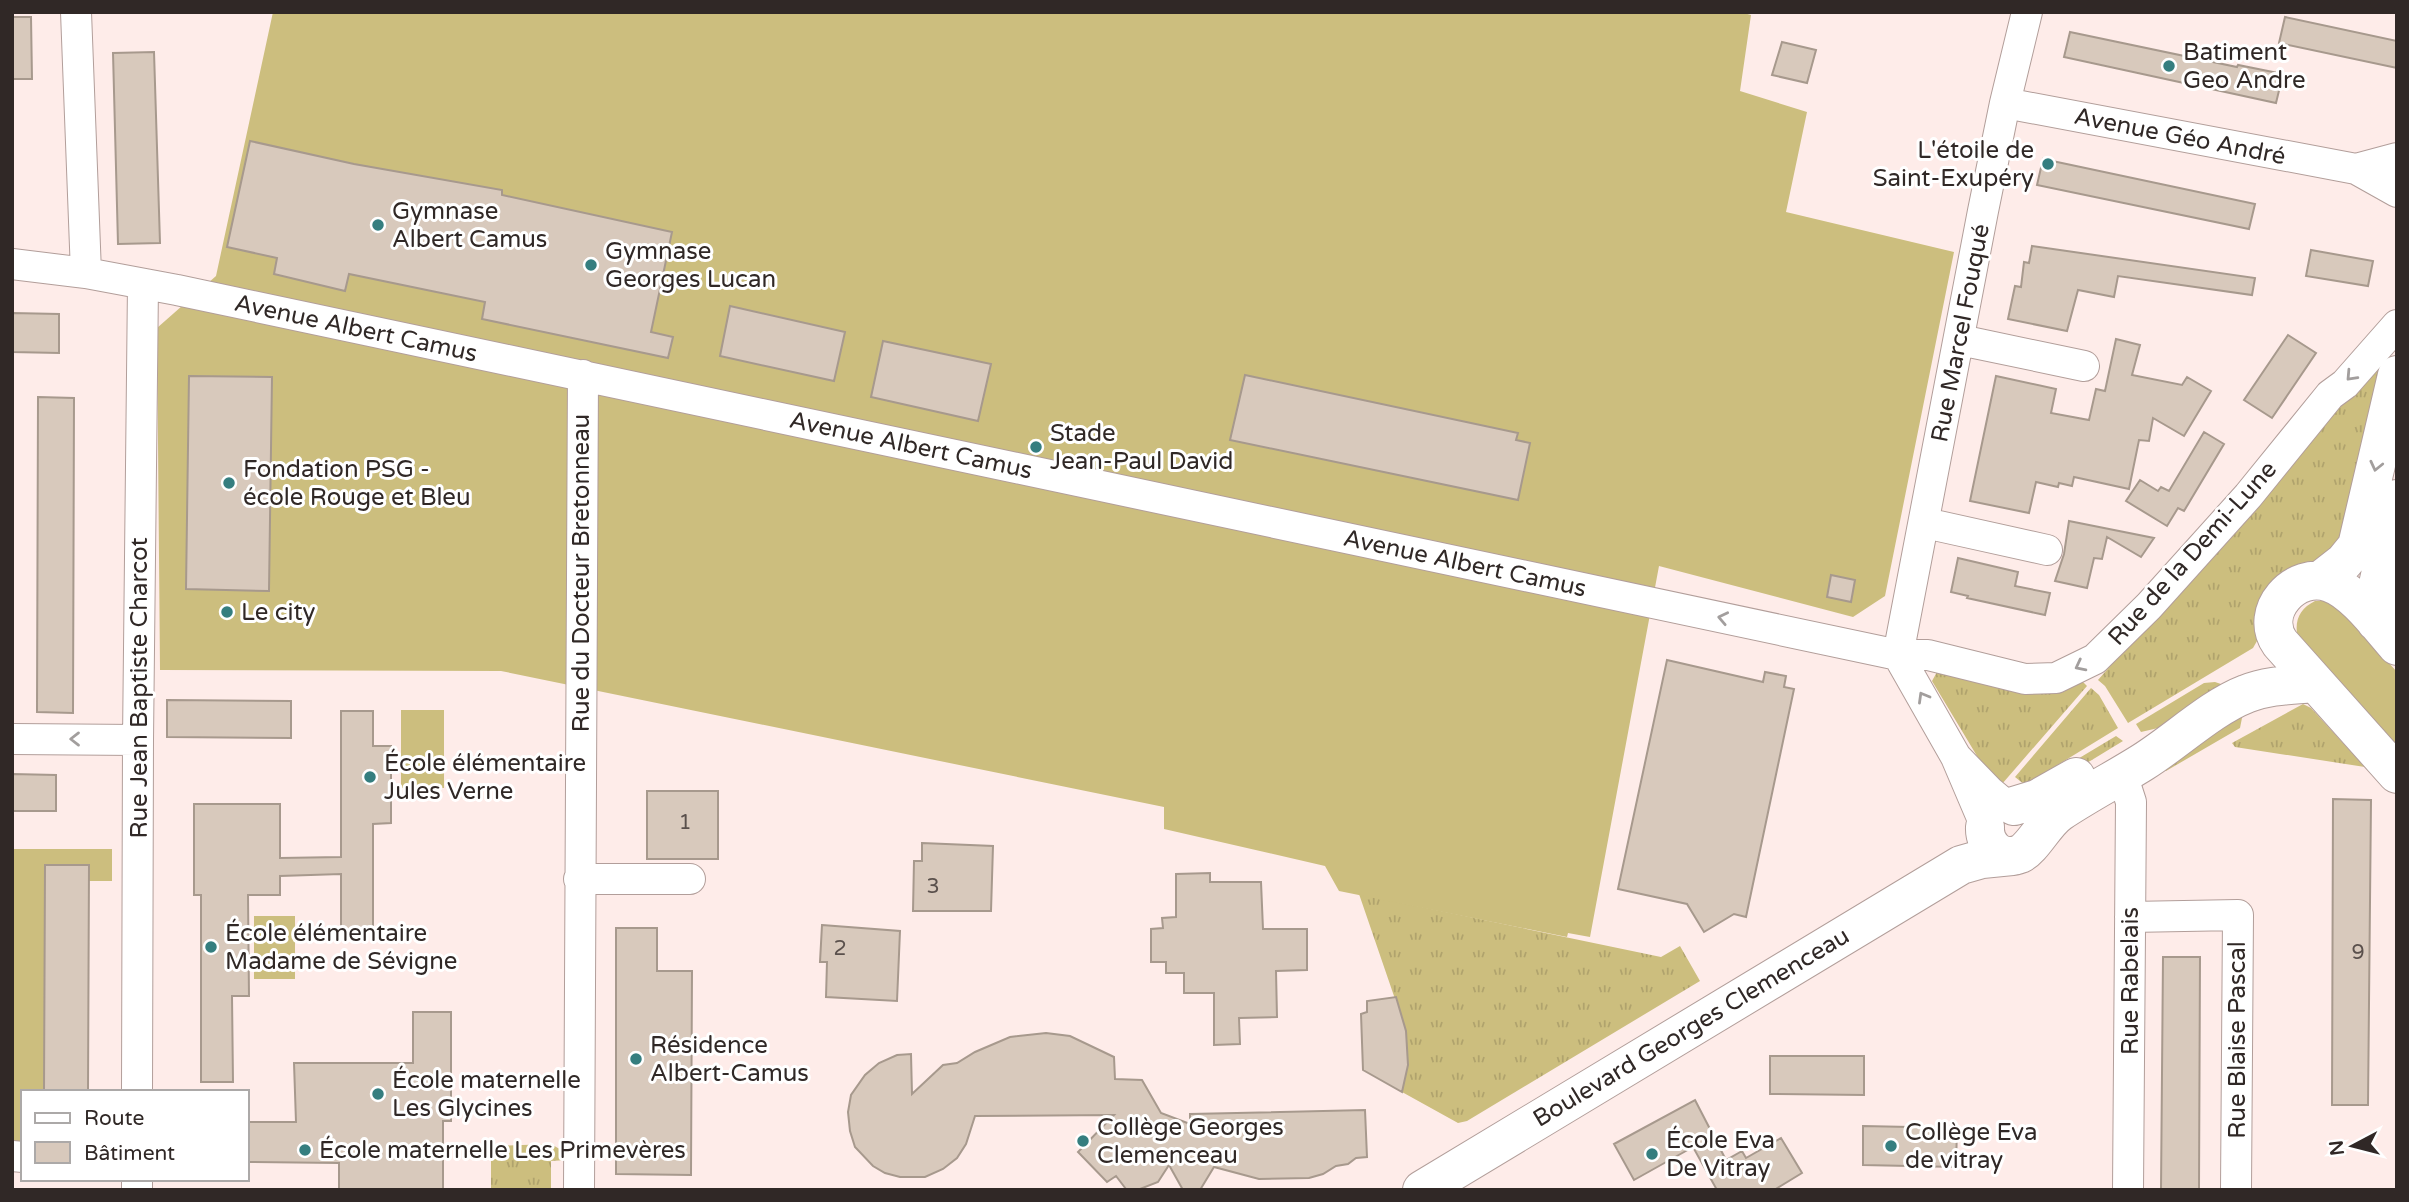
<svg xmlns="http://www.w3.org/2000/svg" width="2409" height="1202" font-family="'Varela Round',sans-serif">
  <defs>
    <pattern id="grass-tufts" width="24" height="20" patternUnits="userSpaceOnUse" patternTransform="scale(1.75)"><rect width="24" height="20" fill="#ccbe7e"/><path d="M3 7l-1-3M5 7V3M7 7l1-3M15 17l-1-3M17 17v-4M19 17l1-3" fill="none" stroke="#b0a36d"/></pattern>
  </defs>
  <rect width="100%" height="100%" fill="#feece9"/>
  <path fill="url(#grass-tufts)" d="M2381 365 2340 542 2258 624 2257 641 2253 648 2128 723 2105 686 2098 680 2305 443 2378 366Z
    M1937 672 2072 687 2083 682 2087 686 2002 784 1980 761 1932 681Z
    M2215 682 2233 688 2171 725 2141 732 2136 724 2204 683Z
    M2091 688 2099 695 2118 728 2025 785 2015 777Z
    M2303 704 2311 708 2365 767 2235 747 2232 743Z
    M2244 708 2240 728 2166 771 2155 761Z
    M2116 736 2123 741 2059 780 2061 769Z
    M1359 894 1661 957 1680 946 1700 981 1467 1121 1458 1123 1402 1092 1408 1065 1406 1031Z
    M551 1144 563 1151 566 1160 551 1161V1190H491V1146Z"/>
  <path fill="#ccbe7e" d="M273 12H1740L1751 15 1740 91 1807 112 1786 212 1954 252 1885 596 1853 617 1659 566 1590 937 1568 933 1567 937 1339 891 1325 866 1164 829V807L501 671 160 670 157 328 216 276Z
    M2315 601H2324L2339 607 2397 672V748L2297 634C2295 618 2301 608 2315 601Z
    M401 710H444V788H401Z
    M12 849H112V881H89V865H48L44 1092H23V1144H12Z
    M254 916H295V979H254Z"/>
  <path fill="#d8c9bc" stroke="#a7998d" stroke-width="2" d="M12 17H31L32 79H12Z
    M2285 17 2397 41V68L2279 43Z
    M2070 32 2237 67 2238 65 2283 74 2276 103 2064 57Z
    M1782 42 1816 50 1807 83 1772 75Z
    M154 52 160 243 118 244 113 53Z
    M250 141 354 164 502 190V195L672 232 651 332 673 337 668 358 482 319 485 302 349 274 345 291 274 274 277 258 227 247Z
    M2043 159 2255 204 2249 229 2037 185Z
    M2032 246 2255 278 2252 295 2118 276 2114 297 2078 290 2067 331 2008 319 2015 286 2021 287 2024 262 2029 263Z
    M2311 250 2373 261 2368 286 2306 276Z
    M730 306 845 332 834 381 720 356Z
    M12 313 59 314V353L12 352Z
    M2288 335 2316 353 2272 418 2244 400Z
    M2116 339 2140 345 2132 375 2182 385 2187 377 2211 391 2184 436 2153 418 2149 441 2139 440 2129 489 2074 477 2072 486 2059 483 2058 487 2036 482 2029 513 1970 501 1996 376 2056 389 2051 413 2089 420 2096 389 2105 391Z
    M883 341 991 364 978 421 871 397Z
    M1245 375 1518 433 1516 440 1530 443 1518 500 1230 440Z
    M189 376 272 377 269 591 186 589Z
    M38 397 74 398 73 713 37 712Z
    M2204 432 2224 444 2184 511 2178 508 2167 526 2126 501 2140 480 2158 491 2161 487 2169 491Z
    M2069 521 2154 538 2141 557 2107 537 2102 559 2094 558 2087 588 2055 581 2064 554Z
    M1958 558 2018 572 2015 586 2050 593 2045 615 1967 598 1968 596 1951 592Z
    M1831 575 1855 580 1851 602 1827 597Z
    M1667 660 1763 682 1765 672 1786 676 1784 687 1794 689 1746 917 1734 914 1704 932 1687 904 1618 889Z
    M167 700 291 701V738L167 737Z
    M341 711H373V746H391V823L373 824V931H341V874L280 876V895H248L249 996H232L233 1082H201V895H194V804H280V858L341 857Z
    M12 774 56 775V811H12Z
    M647 791H718V859H647Z
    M2333 799 2371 800 2368 1105H2332Z
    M922 843 993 846 991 911H913L914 861H922Z
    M45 865H89L88 1092H44Z
    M1210 873V882H1261L1263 929H1307V970L1276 971 1277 1017 1239 1018 1240 1044 1214 1045V993H1184V973H1166V962H1151V929L1163 928 1162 918 1176 917V874Z
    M822 925 900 931 897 1001 826 997 827 962H820Z
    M616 928H657V971H692L691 1175 616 1174Z
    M2163 957H2200L2199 1190H2161Z
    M1396 997 1406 1031 1408 1065 1402 1092 1363 1070 1361 1014 1367 1012V1001Z
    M413 1012H451V1121H443V1190H339V1163L247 1162V1122H296L294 1063H413Z
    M1046 1033 1070 1036 1114 1057 1115 1079 1142 1080 1161 1113 1190 1124V1114L1365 1110 1367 1157 1356 1158 1348 1164 1336 1166 1323 1174 1309 1178 1259 1179 1214 1167 1200 1190H1183L1169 1165 1158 1182 1140 1189H1126L1116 1176 1107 1182 1078 1152 1114 1115 975 1116 966 1144 957 1158 943 1169 925 1177H900L885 1173 873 1166 855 1147 850 1131 848 1112 851 1095 865 1075 879 1063 897 1055 911 1054 912 1094 943 1065 957 1063 975 1052 1010 1037Z
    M1770 1056H1864V1095L1770 1094Z
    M1695 1100 1726 1160 1742 1151 1746 1158 1781 1138 1802 1173 1774 1190H1717L1693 1147 1634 1180 1614 1144Z
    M1863 1126 1957 1128 1956 1167 1863 1165Z"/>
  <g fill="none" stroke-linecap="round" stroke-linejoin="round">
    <g stroke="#b29e9a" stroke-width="32">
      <path id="minor" d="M76 12 86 273
        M2027 12 2005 103 1983 211 1898 655H1928L2025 679 2056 678 2095 659 2149 606 2248 496 2330 395 2345 384 2397 325
        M2005 103 2356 169 2397 192
        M2356 169 2397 158
        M12 264 86 273 177 290 1898 655 1956 757
        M1960 340 2084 366
        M1925 523 2047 550
        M12 739 138 740
        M2122 774 2131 802 2128 1190
        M1985 825 1956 757 1989 791 2007 806
        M579 879H690
        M2130 917 2238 915 2236 1190
        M137 1092 138 740 143 284
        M12 1156 23 1157
        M137 1179V1190
        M579 1190 583 375"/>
    </g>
    <g stroke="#b29e9a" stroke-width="40">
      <path id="major" d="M2321 580 2344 562 2357 546 2397 375
        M2376 622 2377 589 2397 499
        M2397 646C2380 627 2354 591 2330 583 2295 570 2258 612 2280 643L2397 774
        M2014 806 2037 799 2076 777
        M1985 827C1984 846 2001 862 2020 854 2033 848 2045 822 2060 812 2087 794 2116 779 2143 762 2175 742 2212 707 2246 694 2268 685 2292 685 2315 683
        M1422 1190 1961 865 1982 859 2012 856"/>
    </g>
    <use href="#minor" stroke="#fff" stroke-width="30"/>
    <use href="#major" stroke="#fff" stroke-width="38"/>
  </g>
  <defs><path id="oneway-chevron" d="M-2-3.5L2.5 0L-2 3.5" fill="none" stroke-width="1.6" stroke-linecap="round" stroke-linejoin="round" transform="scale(1.75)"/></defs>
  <g stroke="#a29e9d">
    <use href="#oneway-chevron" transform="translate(2351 376) rotate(133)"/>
    <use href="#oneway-chevron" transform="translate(2376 466) rotate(103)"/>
    <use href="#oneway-chevron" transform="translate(1723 618) rotate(-168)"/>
    <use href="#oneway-chevron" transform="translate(2080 666) rotate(153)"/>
    <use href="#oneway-chevron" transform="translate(1923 697) rotate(-120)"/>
    <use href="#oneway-chevron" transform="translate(75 739) rotate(-180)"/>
  </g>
  <g fill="#357e7f" stroke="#fff" stroke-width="2.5">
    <circle cx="2169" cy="66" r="7"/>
    <circle cx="2048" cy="164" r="7"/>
    <circle cx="378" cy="225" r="7"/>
    <circle cx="591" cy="265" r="7"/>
    <circle cx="1036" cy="447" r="7"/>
    <circle cx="229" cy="483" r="7"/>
    <circle cx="227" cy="612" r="7"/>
    <circle cx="370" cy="777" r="7"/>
    <circle cx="211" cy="947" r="7"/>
    <circle cx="636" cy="1059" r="7"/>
    <circle cx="378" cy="1094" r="7"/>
    <circle cx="1083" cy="1141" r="7"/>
    <circle cx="1891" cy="1146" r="7"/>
    <circle cx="305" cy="1150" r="7"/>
    <circle cx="1652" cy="1154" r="7"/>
  </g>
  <g text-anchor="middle" stroke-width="6" stroke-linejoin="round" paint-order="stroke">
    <g font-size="21" fill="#5a504c">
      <text x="685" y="829">1</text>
      <text x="933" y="893">3</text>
      <text x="840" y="955">2</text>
      <text x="2358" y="959">9</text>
    </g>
    <g font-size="24" fill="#302826" stroke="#fff" text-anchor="start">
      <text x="2183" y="60">Batiment<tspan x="2183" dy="28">Geo Andre</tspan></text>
      <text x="2034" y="158" text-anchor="end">L'étoile de<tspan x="2034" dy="28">Saint-Exupéry</tspan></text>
      <text x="392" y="219">Gymnase<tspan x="392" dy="28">Albert Camus</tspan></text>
      <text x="605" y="259">Gymnase<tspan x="605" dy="28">Georges Lucan</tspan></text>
      <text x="1050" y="441">Stade<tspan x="1050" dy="28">Jean-Paul David</tspan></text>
      <text x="243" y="477">Fondation PSG -<tspan x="243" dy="28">école Rouge et Bleu</tspan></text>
      <text x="241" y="620">Le city</text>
      <text x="384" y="771">École élémentaire<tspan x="384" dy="28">Jules Verne</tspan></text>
      <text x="225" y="941">École élémentaire<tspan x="225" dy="28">Madame de Sévigne</tspan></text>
      <text x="650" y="1053">Résidence<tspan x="650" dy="28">Albert-Camus</tspan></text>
      <text x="392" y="1088">École maternelle<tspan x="392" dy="28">Les Glycines</tspan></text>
      <text x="1097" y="1135">Collège Georges<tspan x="1097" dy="28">Clemenceau</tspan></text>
      <text x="1905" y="1140">Collège Eva<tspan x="1905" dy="28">de vitray</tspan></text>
      <text x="1666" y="1148">École Eva<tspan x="1666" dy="28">De Vitray</tspan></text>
      <text x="319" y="1158">École maternelle Les Primevères</text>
    </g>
    <g font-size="24" fill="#302826" stroke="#fff">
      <text transform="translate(2180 136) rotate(11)" y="8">Avenue Géo André</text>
      <text transform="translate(356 328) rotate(12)" y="8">Avenue Albert Camus</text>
      <text transform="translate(1960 333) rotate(-79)" y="8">Rue Marcel Fouqué</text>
      <text transform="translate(911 445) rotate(12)" y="8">Avenue Albert Camus</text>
      <text transform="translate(2192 553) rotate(-48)" y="8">Rue de la Demi-Lune</text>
      <text transform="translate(1465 563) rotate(12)" y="8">Avenue Albert Camus</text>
      <text transform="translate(581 573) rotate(-90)" y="8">Rue du Docteur Bretonneau</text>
      <text transform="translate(139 688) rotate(-90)" y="8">Rue Jean Baptiste Charcot</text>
      <text transform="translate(2130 981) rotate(-90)" y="8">Rue Rabelais</text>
      <text transform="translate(1691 1027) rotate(-31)" y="8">Boulevard Georges Clemenceau</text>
      <text transform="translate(2237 1040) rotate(-90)" y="8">Rue Blaise Pascal</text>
    </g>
  </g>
  <rect width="2409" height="1202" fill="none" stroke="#302826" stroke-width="28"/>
  <rect x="21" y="1090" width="228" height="91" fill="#ffffff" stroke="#aca9a8" stroke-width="2"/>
  <rect x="35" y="1113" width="35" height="10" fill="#ffffff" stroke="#aca9a8" stroke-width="2"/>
  <text x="84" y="1125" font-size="21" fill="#302826">Route</text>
  <rect x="35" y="1142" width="35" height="21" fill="#d8c9bc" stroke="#aca9a8" stroke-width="2"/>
  <text x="84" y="1160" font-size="21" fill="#302826">Bâtiment</text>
  <g transform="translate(2353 1146) rotate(263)" stroke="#ffffff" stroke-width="5" paint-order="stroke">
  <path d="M0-5L12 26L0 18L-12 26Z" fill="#302826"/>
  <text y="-10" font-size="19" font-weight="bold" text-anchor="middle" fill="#302826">N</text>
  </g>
</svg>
